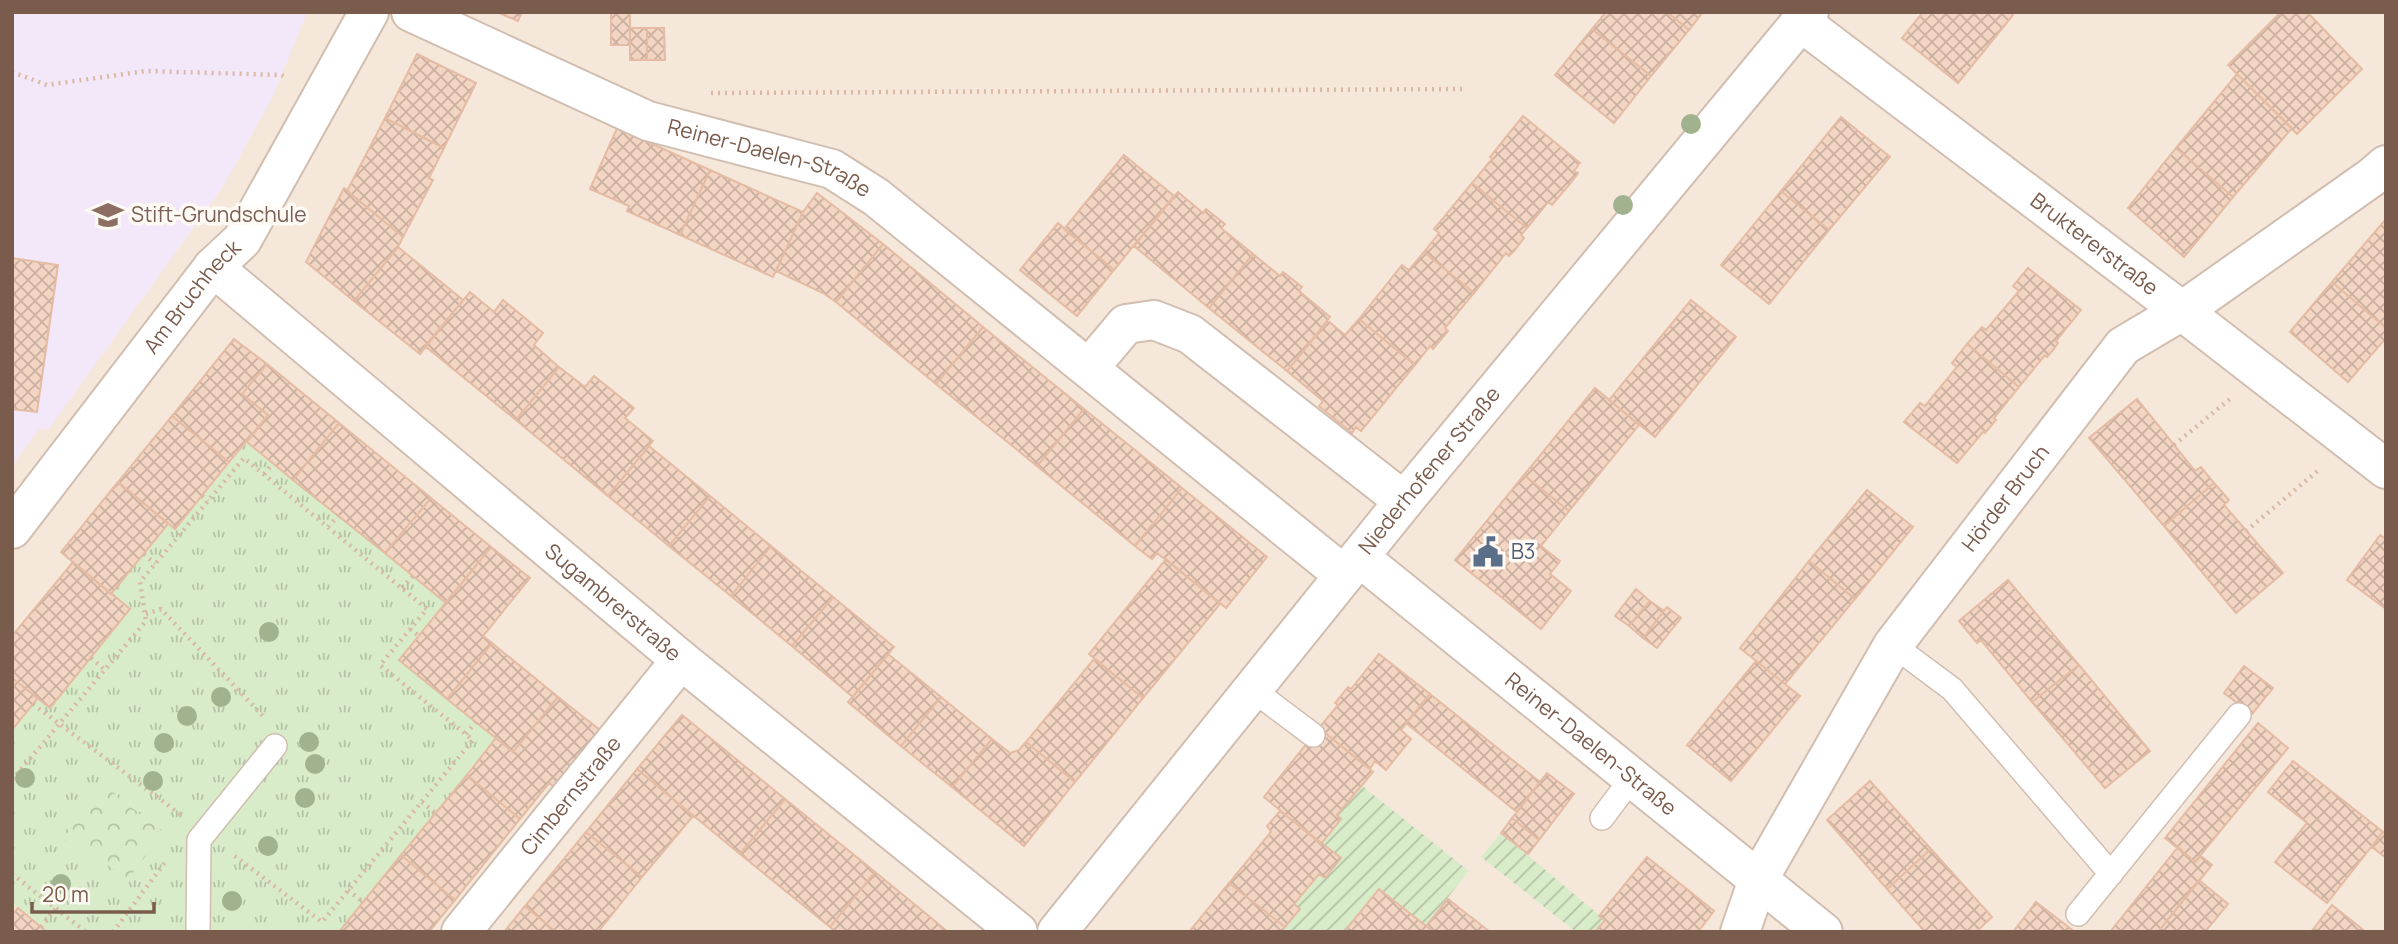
<svg xmlns="http://www.w3.org/2000/svg" width="2398" height="944" font-family="Manrope,sans-serif">
  <defs>
    <pattern id="grass-tufts" width="24" height="20" patternUnits="userSpaceOnUse" patternTransform="scale(1.75)"><rect width="24" height="20" fill="#d8ecc9"/><path d="M3 7l-1-3M5 7V3M7 7l1-3M15 17l-1-3M17 17v-4M19 17l1-3" fill="none" stroke="#b4c2a5"/></pattern>
    <pattern id="park-crowns" width="20" height="18" patternUnits="userSpaceOnUse" patternTransform="scale(1.75)"><rect width="20" height="18" fill="#d8ecc9"/><path d="M2 6a3 3 0 1 1 6 0M12 15a3 3 0 1 1 6 0" fill="none" stroke="#b4c2a5"/></pattern>
    <pattern id="garden-furrows" width="10" height="10" patternUnits="userSpaceOnUse" patternTransform="scale(1.75)"><rect width="10" height="10" fill="#d8ecc9"/><path d="M-1 1l2-2M0 10L10 0M9 11l2-2" fill="none" stroke="#b4c2a5"/></pattern>
    <pattern id="building-cross-hatch" width="8" height="8" patternUnits="userSpaceOnUse" patternTransform="scale(1.75)"><rect width="8" height="8" fill="#f3d5c3"/><path d="M0 0l8 8M0 8l8-8" fill="none" stroke="#cab0a1"/></pattern>
  </defs>
  <rect width="100%" height="100%" fill="#fdf6ec"/>
  <path fill="#f5e8da" d="M12 12H2386V932H12Z"/>
  <path fill="#f3e8fa" d="M12 12H307L273 96 224 185 48 430 40 428 12 466Z"/>
  <path fill="url(#grass-tufts)" d="M247 442 446 603 496 738 339 932H47L12 903V729L38 698 50 708 130 609 111 594 168 524 175 529Z"/>
  <path fill="url(#park-crowns)" d="M104 786 164 833 127 880 96 856 92 862 63 839Z"/>
  <path fill="url(#garden-furrows)" d="M1361 785 1469 871 1426 925 1379 889 1344 932H1281L1300 909 1294 904 1319 874 1325 878 1341 859 1321 844 1341 819 1337 815Z
    M1501 833 1605 920 1595 932H1576L1481 857Z"/>
  <path fill="url(#building-cross-hatch)" stroke="#e6bba3" stroke-width="2" d="M497 12H522L518 21Z
    M611 12H630V45H611Z
    M1606 12H1667L1689 30 1651 76 1592 29Z
    M1667 12H1703L1689 30Z
    M1923 12H2010L2013 15 1958 83 1902 38Z
    M2281 12H2307L2362 69 2297 134 2228 65Z
    M630 28H647V60H630Z
    M647 28H664L665 60H647Z
    M1592 29 1651 76 1614 123 1555 75Z
    M417 54 476 83 444 148 385 118Z
    M2237 74 2292 128 2233 197 2176 148Z
    M1523 116 1580 163 1574 171 1578 173 1570 184 1552 205 1548 202 1527 228 1472 183 1492 159 1490 157Z
    M1841 117 1890 157 1829 230 1781 191Z
    M385 118 444 148 429 178 433 180 403 237 347 191Z
    M617 128 710 170 680 235 627 211 629 206 590 189Z
    M2176 148 2233 197 2184 257 2128 208Z
    M1124 155 1174 196 1114 270 1064 229Z
    M710 170 803 212 773 277 680 235Z
    M1472 183 1527 228 1521 235 1524 238 1514 251 1509 256 1506 253 1474 293 1424 252 1439 233 1434 229Z
    M344 188 403 237 398 247 354 301 306 262Z
    M1781 191 1829 230 1769 304 1721 265Z
    M1178 192 1203 213 1206 209 1225 224 1221 228 1253 254 1209 308 1134 246Z
    M817 193 883 244 836 302 823 293 776 271 803 212Z
    M2386 219V328L2332 282Z
    M1058 223 1114 270 1077 316 1020 270Z
    M883 244 983 327 936 384 836 302Z
    M398 247 463 300 420 354 354 301Z
    M1424 252 1474 293 1445 328 1448 331 1433 349 1430 346 1415 365 1359 319 1402 265 1409 270Z
    M1253 254 1280 276 1283 272 1302 287 1299 291 1330 317 1287 371 1209 308Z
    M12 258 58 265 37 412 12 409Z
    M2028 268 2081 310 2056 341 2058 343 2054 349 2047 357 2045 355 2019 387 1967 344 1982 327 1986 330 2019 291 2013 286Z
    M2332 282 2386 328V338L2348 382 2290 332Z
    M470 292 494 312 503 300 543 333 534 345 559 367 516 420 425 346Z
    M1691 300 1736 337 1655 437 1609 400Z
    M1359 319 1415 365 1361 431 1356 427 1352 433 1319 406 1323 401 1287 371 1328 321 1345 335Z
    M983 327 1084 409 1037 466 936 384Z
    M234 339 267 364 242 394 268 415 229 462 172 416Z
    M1967 344 2019 387 1994 418 1996 420 1985 433 1983 432 1957 463 1904 422 1920 403 1925 406 1957 367 1952 363Z
    M267 364 339 423 293 480 247 442 268 415 242 394Z
    M559 367 585 387 594 376 634 408 625 418 653 441 608 496 516 420Z
    M1595 388 1639 425 1569 511 1524 475Z
    M2137 399 2195 471 2201 467 2214 483 2164 526 2089 438Z
    M1084 409 1182 488 1135 546 1037 466Z
    M172 416 229 462 175 529 118 482Z
    M339 423 431 498 385 553 293 480Z
    M649 446 710 496 669 546 608 496Z
    M1524 475 1569 511 1541 546 1560 561 1550 574 1571 591 1541 629 1455 560Z
    M118 482 168 524 111 594 61 552Z
    M2214 483 2229 500 2224 505 2283 573 2236 613 2164 526Z
    M1182 488 1267 557 1226 608 1157 553 1152 559 1135 546Z
    M1867 490 1913 527 1855 599 1809 561Z
    M710 496 771 546 731 596 669 546Z
    M431 498 491 547 446 603 385 553Z
    M2380 535 2386 539V609L2347 580Z
    M771 546 833 597 792 646 731 596Z
    M491 547 530 578 483 636 492 643 447 699 399 660Z
    M1166 559 1220 604 1143 698 1089 654Z
    M1809 561 1855 599 1785 684 1740 648Z
    M73 562 130 609 50 708 12 678V636Z
    M2008 580 2079 665 2032 702 1981 640 1977 643 1959 621Z
    M1636 589 1650 601 1629 626 1615 616Z
    M833 597 894 647 853 697 792 646Z
    M1650 601 1664 611 1643 638 1629 626Z
    M1667 607 1681 618 1657 648 1643 638Z
    M492 643 558 697 513 752 447 699Z
    M888 654 941 697 901 746 848 702Z
    M1379 654 1430 694 1401 730 1411 739 1386 770 1375 761 1370 769 1319 728 1338 705 1335 703 1348 687 1351 689Z
    M1094 659 1143 698 1075 782 1026 742Z
    M1756 661 1800 696 1731 781 1687 745Z
    M2079 665 2150 751 2105 788 2032 702Z
    M2244 666 2273 688 2252 714 2224 693Z
    M12 678 38 698 12 730Z
    M1430 694 1540 782 1517 812 1406 723Z
    M558 697 600 730 554 787 549 783 520 819 467 775 496 738 513 752Z
    M941 697 992 739 952 787 901 746Z
    M682 715 785 799 740 854 637 769Z
    M2258 723 2288 748 2195 862 2165 838Z
    M1319 728 1373 772 1337 815 1341 819 1321 844 1264 797Z
    M992 739 1010 753 1019 750 1026 742 1075 782 1024 846 952 787Z
    M2293 761 2383 832 2327 903 2275 862 2307 823 2268 792Z
    M637 769 693 816 642 877 586 832Z
    M1547 773 1574 794 1539 840 1512 818Z
    M467 775 520 819 455 900 401 855Z
    M1870 781 1931 849 1887 889 1827 820Z
    M785 799 875 872 830 927 740 854Z
    M1280 811 1341 858 1325 878 1319 874 1294 904 1300 909 1285 927 1229 883 1271 832 1267 826Z
    M1512 818 1539 840 1528 854 1501 833Z
    M586 832 642 877 598 932H556L525 906Z
    M2383 832 2386 834V858L2372 847Z
    M2178 847 2195 862 2201 856 2212 865 2158 932H2110Z
    M1931 849 1992 917 1976 932H1925L1887 889Z
    M401 855 455 900 429 932H339Z
    M1647 857 1714 911 1698 932H1595L1605 920 1599 916Z
    M875 872 924 912 948 932H836L830 927Z
    M2199 880 2228 904 2205 932H2158Z
    M1229 883 1285 927 1281 932H1189Z
    M1379 889 1426 926 1434 932H1344Z
    M1448 899 1490 932H1434L1426 926Z
    M2036 902 2075 932H2013Z
    M2332 905 2366 932H2311Z
    M525 906 556 932H504Z
    M18 908 41 927 47 932H12V915Z"/>
  <g fill="none" stroke-linecap="round" stroke-linejoin="round">
    <g stroke="#d1beb0" stroke-width="26">
      <path id="service" d="M1893 645 1952 689 2111 874
        M1253 690 1313 735
        M1602 818 1632 778
        M2078 914 2239 715
        M198 932 199 840 275 746"/>
    </g>
    <g stroke="#d1beb0" stroke-width="42">
      <g id="minor">
        <path id="s1" d="M411 12 648 121 832 169 876 197 1344 575"/>
        <path id="s2" d="M1801 22 2182 311 2386 469"/>
        <path id="s3" d="M213 267 681 660 1018 932"/>
        <path d="M1089 368 1126 324 1154 320 1190 334 1404 501"/>
        <path id="s4" d="M12 529 213 267 242 240 369 12"/>
        <path id="s5" d="M1359 557 1823 932"/>
        <path id="s6" d="M461 932 681 660"/>
        <path id="s7" d="M1057 932 1404 501 1809 12"/>
        <path id="s8" d="M1740 932 1758 880 1893 645 2123 346 2182 311 2372 177 2386 165"/>
      </g>
    </g>
    <path stroke="#d9b8a5" stroke-width="4.5" stroke-dasharray="2 5" stroke-linecap="butt" d="M12 72 47 85 145 71 281 75 288 78
      M711 93 1467 89
      M2174 445 2231 398
      M264 474 273 463
      M202 496 208 501
      M328 527 338 516
      M2246 531 2321 468
      M144 554 155 564
      M402 588 413 576
      M146 614 161 609 263 716
      M410 629 419 636
      M91 658 105 670
      M33 704 181 815
      M466 734 476 722
      M12 780 146 621 140 582 244 458 427 609 380 665 473 740 322 922 232 854
      M422 802 435 813
      M12 874 86 932
      M348 890 363 902
      M41 927 56 908
      M113 932 166 861"/>
    <use href="#service" stroke="#fff" stroke-width="23"/>
    <use href="#minor" stroke="#fff" stroke-width="38"/>
  </g>
  <g fill="#a0b28e">
    <circle cx="1691" cy="124" r="10"/>
    <circle cx="1623" cy="205" r="10"/>
    <circle cx="269" cy="632" r="10"/>
    <circle cx="221" cy="697" r="10"/>
    <circle cx="187" cy="716" r="10"/>
    <circle cx="309" cy="742" r="10"/>
    <circle cx="164" cy="743" r="10"/>
    <circle cx="315" cy="764" r="10"/>
    <circle cx="25" cy="778" r="10"/>
    <circle cx="153" cy="781" r="10"/>
    <circle cx="305" cy="798" r="10"/>
    <circle cx="268" cy="846" r="10"/>
    <circle cx="61" cy="884" r="10"/>
    <circle cx="232" cy="901" r="10"/>
  </g>
  <defs>
    <g id="school-bare" transform="scale(2.415)"><path d="M0-5L7-2L0 1L-7-2ZM-4 1L0 2.5L4 1V4Q0 6-4 4Z" fill="#8d6e63" stroke="#fffaf3" stroke-width="2.5" paint-order="stroke"/></g>
    <g id="civic-bare" transform="scale(2.415)"><path d="M-.6-6.5H3V-4.5H.6V-3L4-1V1h2V6H-6V1h2V-1L-.6-3ZM-1.2 2.5V6h2.4V2.5Z" fill="#5c6f8a" stroke="#fffaf3" stroke-width="2.5" paint-order="stroke"/></g>
  </defs>
  <g fill-rule="evenodd">
    <use href="#school-bare" x="108" y="215"/>
    <use href="#civic-bare" x="1488" y="552"/>
  </g>
  <g text-anchor="middle" stroke-width="7" stroke-linejoin="round" paint-order="stroke">
    <g font-size="21" fill="#7a5c4d" stroke="#fffaf3">
      <text dy="7" stroke="none"><textPath href="#s1" startOffset="388">Reiner-Daelen-Straße</textPath></text>
      <text dy="7" stroke="none"><textPath href="#s2" startOffset="368">Bruktererstraße</textPath></text>
      <text dy="7" stroke="none"><textPath href="#s4" startOffset="294">Am Bruchheck</textPath></text>
      <text dy="7" stroke="none"><textPath href="#s7" startOffset="593">Niederhofener Straße</textPath></text>
      <text dy="7" stroke="none"><textPath href="#s8" startOffset="511">Hörder Bruch</textPath></text>
      <text dy="7" stroke="none"><textPath href="#s3" startOffset="522">Sugambrerstraße</textPath></text>
      <text dy="7" stroke="none"><textPath href="#s5" startOffset="298">Reiner-Daelen-Straße</textPath></text>
      <text dy="7" stroke="none"><textPath href="#s6" startOffset="175">Cimbernstraße</textPath></text>
    </g>
    <g font-size="21" fill="#785e54" stroke="#fffaf3" text-anchor="start">
      <text x="131" y="222">Stift-Grundschule</text>
    </g>
    <g font-size="21" fill="#4e5e75" stroke="#fffaf3" text-anchor="start">
      <text x="1511" y="559">B3</text>
    </g>
  </g>
  <rect width="2398" height="944" fill="none" stroke="#7a5c4d" stroke-width="28"/>
  <path d="M32 902v10h122v-10" fill="none" stroke="#7a5c4d" stroke-width="3.5"/>
  <text x="42" y="902" font-size="21" fill="#7a5c4d" stroke="#fffaf3" stroke-width="5" paint-order="stroke">20 m</text>
</svg>
